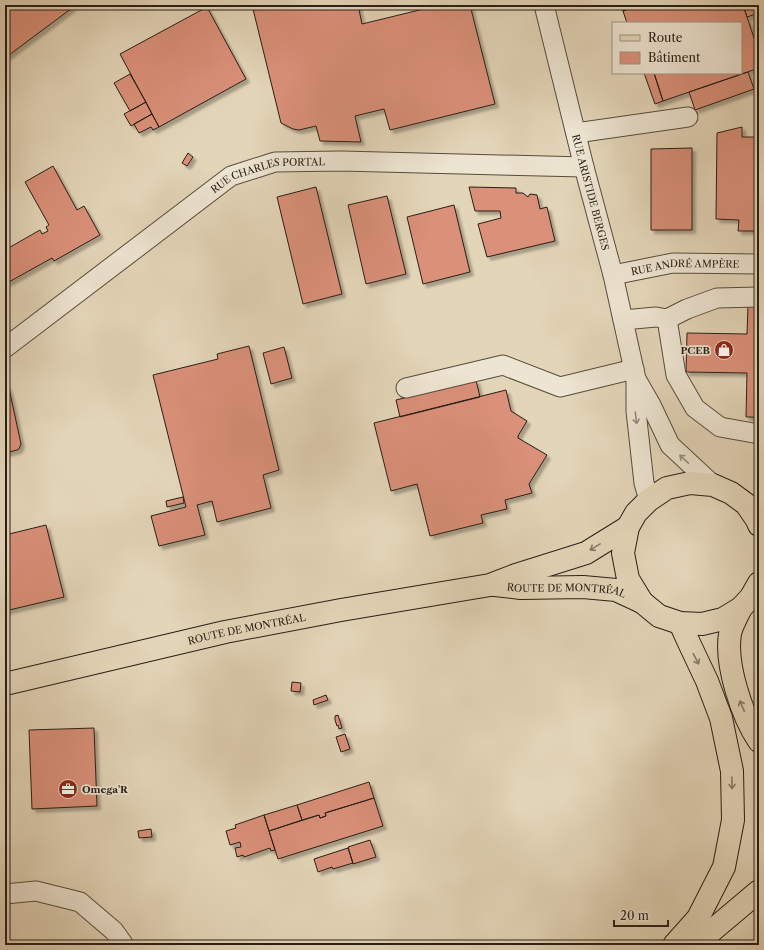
<svg xmlns="http://www.w3.org/2000/svg" width="764" height="950" font-family="'Libre Caslon Text',serif">
  <defs>
    <filter id="shadow"><feDropShadow dx="3.5" dy="3.5" stdDeviation="1" flood-color="#0004"/></filter>
  </defs>
  <rect width="100%" height="100%" fill="#e3d5b8"/>
  <filter id="stains"><feTurbulence type="fractalNoise" baseFrequency=".005" numOctaves="4"/><feColorMatrix values="0 0 0 0 .2 0 0 0 0 .09 0 0 0 0 .02 0 0 0 .5 -.17"/></filter>
  <radialGradient id="worn" r=".72"><stop offset=".6" stop-color="#630" stop-opacity="0"/><stop offset="1" stop-color="#630" stop-opacity=".3"/></radialGradient>
  <path fill="#da9079" stroke="#281e16" filter="url(#shadow)" d="M5 5H70L72 8 5 58Z
    M252 5H358L362 24 440 5H470L495 104 390 130 384 109 355 116 361 142 320 141 316 126 299 130 293 129 281 123Z
    M621 5H630L631 8 623 11Z
    M630 5H743L759 53V68L663 101 654 73H741V23H627L623 11 631 8Z
    M743 5H759V13L747 17Z
    M207 7 246 79 159 127 120 54Z
    M748 72 754 89 695 110 689 92Z
    M644 73H654L663 101 655 104Z
    M130 74 146 102 130 111 114 83Z
    M146 102 152 114 131 126 124 114Z
    M152 114 159 127 153 130 151 127 139 133 134 124Z
    M742 127V137H758V231H738L739 220 716 219 717 133Z
    M692 148V230H651V149Z
    M188 153 193 157 187 166 182 163Z
    M53 166 77 210 84 206 100 235 54 261 52 258 7 283 5 281V250L40 230 42 234 48 231 46 227 49 225 25 182Z
    M316 187 342 294 303 304 277 197Z
    M469 187 516 188V193H523L528 197 530 194 537 195 540 209 547 207 555 241 487 257 478 224 501 218 500 211H475Z
    M387 196 406 274 366 284 348 205Z
    M454 205 470 272 423 284 407 217Z
    M748 306H759V417H746L747 373 686 372 687 333 747 334Z
    M249 346 279 470 263 475 271 508 217 522 212 501 197 505 205 535 159 546 151 516 186 507 153 375 218 359 217 354Z
    M284 347 292 378 271 384 263 353Z
    M476 380 480 397 400 417 396 400Z
    M5 385H7L10 393 21 444 19 449 17 450 5 453Z
    M506 390 511 411 527 421 518 436V438L547 455 529 484 532 493 505 500 507 509 481 515 483 523 430 536 417 484 391 491 374 423Z
    M183 497 184 503 167 507 166 501Z
    M46 525 64 597 5 611V535Z
    M292 682 301 683 300 692 291 691Z
    M326 695 328 700 314 705 313 700Z
    M338 715 342 728 339 729 338 725 337 726 335 720V716Z
    M94 728 97 806 32 809 29 730Z
    M345 734 350 749 341 752 336 737Z
    M369 782 374 798 325 813 326 816 320 818 319 815 302 820 297 805Z
    M374 798 383 826 278 859 269 831 319 815 320 818 326 816 325 813Z
    M297 805 302 820 269 831 264 815Z
    M264 815 275 850 271 851 270 848 244 857 243 855 237 857 235 848 241 847 240 842 230 845 226 831 236 828 235 825Z
    M151 829 152 837 139 838 138 831Z
    M370 840 376 857 353 864 348 847Z
    M348 848 353 863 333 869 332 867 318 872 314 859Z
    M54 943H74V944H85V945H54Z"/>
  <g fill="none" stroke-linecap="round" stroke-linejoin="round">
    <g stroke="#574c3e" stroke-width="21">
      <g id="minor">
        <path id="s1" d="M544 5 584 167 613 275 636 379V411L644 483 649 500"/>
        <path d="M576 133 688 117"/>
        <path id="s2" d="M613 275 673 263 759 264"/>
        <path d="M667 319 687 309 717 298 759 297"/>
        <path d="M623 320 656 317 667 319 676 375 695 408 720 427 759 434"/>
        <path id="s3" d="M5 348 231 176 275 162 341 161 584 167"/>
        <path d="M636 379 651 405 670 445 713 485"/>
        <path d="M406 388 503 365 560 387 634 369"/>
        <path d="M5 894 36 891 80 902 114 931 124 945"/>
      </g>
    </g>
    <g stroke="#281e16" stroke-width="24">
      <g id="major">
        <path d="M759 525 757 520 746 504 731 493 713 485 690 483 667 488 649 500 636 513 628 527 623 553 628 579 642 602 659 616 680 623 702 624 723 619 741 608 751 597 759 583"/>
        <path id="s4" d="M495 585 521 588 583 587 616 590 642 602"/>
        <path d="M741 608C737 616 731 627 730 634 725 664 742 716 759 741"/>
        <path id="s5" d="M5 684 225 632 341 610 490 585 516 575 586 553 628 527"/>
        <path d="M674 945 698 918 724 867 733 820 732 771 721 718 707 681 690 645 680 623"/>
        <path d="M695 945 759 891"/>
      </g>
    </g>
    <use href="#minor" stroke="#ede4d1" stroke-width="19"/>
    <use href="#major" stroke="#e3d5b8" stroke-width="22"/>
  </g>
  <defs><path id="oneway-shaft" d="M-6 0H5M1.5-3L5.5 0L1.5 3" fill="none" stroke-width="1.6" stroke-linecap="round" stroke-linejoin="round"/></defs>
  <g stroke="#948b7d">
    <use href="#oneway-shaft" transform="translate(636 418) rotate(83)"/>
    <use href="#oneway-shaft" transform="translate(684 459) rotate(-137)"/>
  </g>
  <g stroke="#867a67">
    <use href="#oneway-shaft" transform="translate(595 547) rotate(149)"/>
    <use href="#oneway-shaft" transform="translate(696 659) rotate(63)"/>
    <use href="#oneway-shaft" transform="translate(742 706) rotate(-113)"/>
    <use href="#oneway-shaft" transform="translate(732 783) rotate(89)"/>
  </g>
  <defs>
    <g id="shop-disc" transform="scale(1)"><circle r="9.5" fill="#8f2418" stroke="#ede4d1"/><path d="M-5-2.5h2.3a2.7 3.5 0 0 1 5.4 0H5L5.5 6h-11ZM-1.5-2.5h3a1.5 2.3 0 0 0-3 0Z" fill="#fff"/></g>
    <g id="office-disc" transform="scale(1)"><circle r="9.5" fill="#8f2418" stroke="#ede4d1"/><path d="M-6-3h4V-5.5h4V-3h4V5H-6ZM-1-4.5V-3h2v-1.5ZM-6 0V1H6V0Z" fill="#fff"/></g>
  </defs>
  <g fill-rule="evenodd">
    <use href="#shop-disc" x="724" y="350"/>
    <use href="#office-disc" x="68" y="789"/>
  </g>
  <g text-anchor="middle" stroke-width="3.5" stroke-linejoin="round" paint-order="stroke">
    <g font-size="10" fill="#281e16" stroke="#ede4d1">
      <text dy="4" stroke="none"><textPath href="#s3" startOffset="320">RUE CHARLES PORTAL</textPath></text>
      <text dy="4" stroke="none"><textPath href="#s1" startOffset="193">RUE ARISTIDE BERGES</textPath></text>
      <text dy="4" stroke="none"><textPath href="#s2" startOffset="73">RUE ANDRÉ AMPÈRE</textPath></text>
      <text dy="4" stroke="none"><textPath href="#s4" startOffset="72">ROUTE DE MONTRÉAL</textPath></text>
      <text dy="4" stroke="none"><textPath href="#s5" startOffset="248">ROUTE DE MONTRÉAL</textPath></text>
    </g>
    <g font-size="10" font-weight="bold" fill="#281e16" stroke="#ede4d1" text-anchor="end">
      <text x="710" y="354">PCEB</text>
      <text x="82" y="793" text-anchor="start">Omega'R</text>
    </g>
  </g>
  <rect width="764" height="950" fill="none" stroke="#e3d5b8" stroke-width="20"/>
  <rect x="6" y="6" width="752" height="938" fill="none" stroke="#281e16" stroke-width="2"/>
  <rect x="10" y="10" width="744" height="930" fill="none" stroke="#281e16"/>
  <rect x="612" y="22" width="130" height="52" fill="#ede4d1" stroke="#9e9586"/>
  <rect x="620" y="35" width="20" height="6" fill="#e3d5b8" stroke="#9e9586"/>
  <text x="648" y="42" font-size="12" fill="#281e16">Route</text>
  <rect x="620" y="52" width="20" height="12" fill="#da9079" stroke="#9e9586"/>
  <text x="648" y="62" font-size="12" fill="#281e16">Bâtiment</text>
  <path d="M614 920v6h54v-6" fill="none" stroke="#281e16" stroke-width="2"/>
  <text x="620" y="920" font-size="12" fill="#281e16" stroke="#ede4d1" stroke-width="3" paint-order="stroke">20 m</text>
  <rect width="100%" height="100%" filter="url(#stains)"/>
  <rect width="100%" height="100%" fill="url(#worn)"/>
</svg>
